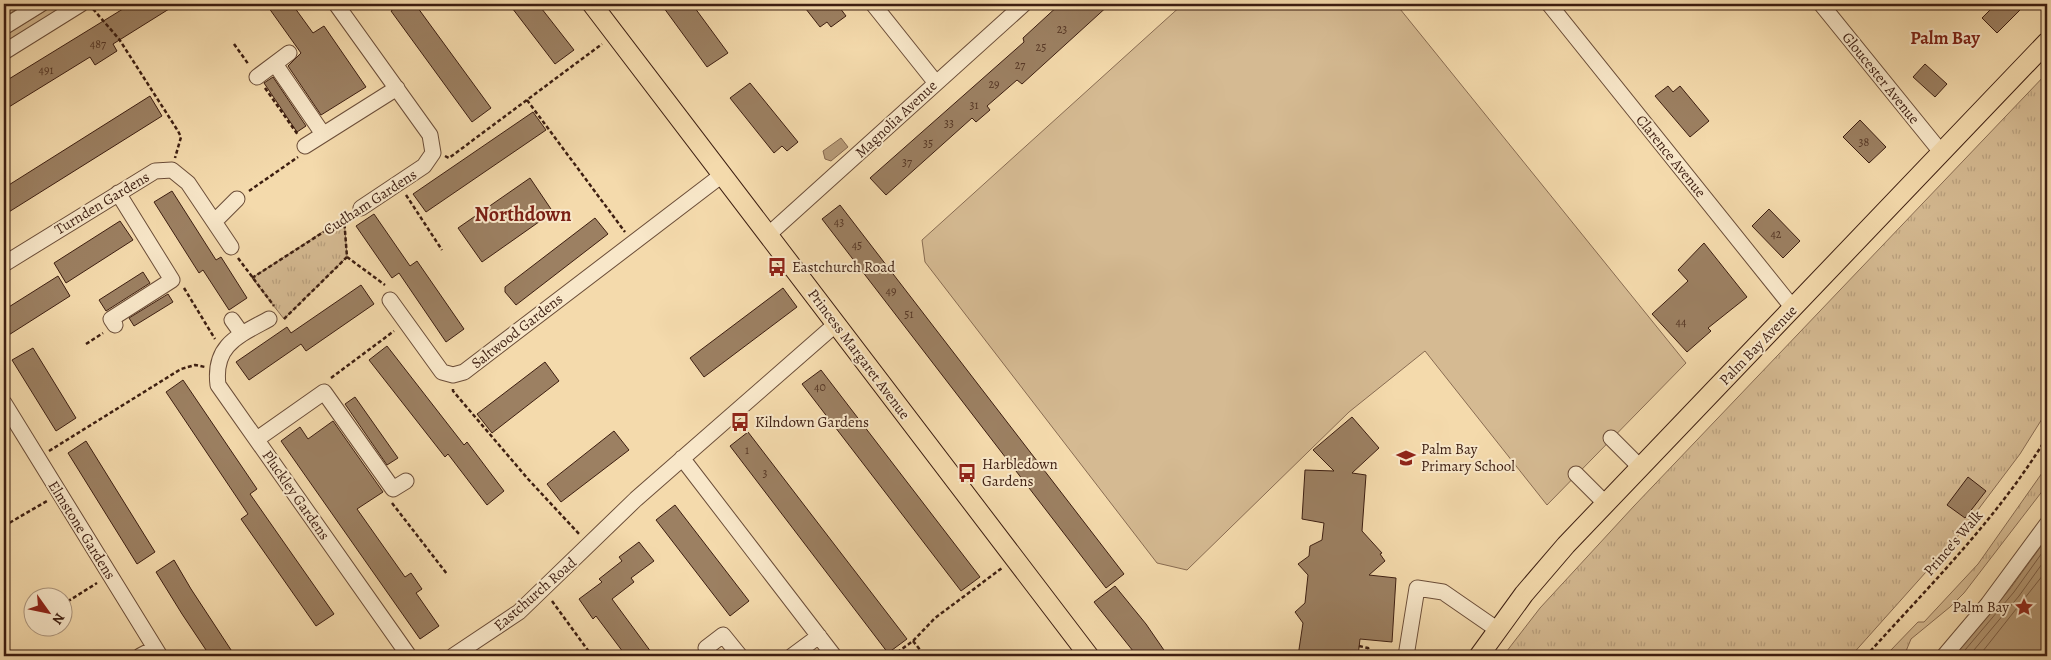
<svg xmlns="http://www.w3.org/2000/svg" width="2051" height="660" font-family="Alegreya,serif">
  <defs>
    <pattern id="grass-tufts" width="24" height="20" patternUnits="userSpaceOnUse" patternTransform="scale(1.25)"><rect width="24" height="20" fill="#d5ba92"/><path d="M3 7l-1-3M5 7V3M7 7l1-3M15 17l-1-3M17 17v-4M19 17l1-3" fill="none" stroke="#b89f7d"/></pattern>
  </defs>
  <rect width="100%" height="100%" fill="#f4daac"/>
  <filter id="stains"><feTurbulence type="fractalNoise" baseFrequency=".004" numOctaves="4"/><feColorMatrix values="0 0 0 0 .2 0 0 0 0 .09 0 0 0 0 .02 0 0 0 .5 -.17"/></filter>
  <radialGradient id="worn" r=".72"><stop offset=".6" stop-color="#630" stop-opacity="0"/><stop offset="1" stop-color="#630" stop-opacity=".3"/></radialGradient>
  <path fill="url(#grass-tufts)" stroke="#896c52" d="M56 4H72L4 46V36Z
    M2047 73V411L2020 454 1959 535 1851 656H1503L1540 608 1634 506Z
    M344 218 347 257 284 319 252 278Z
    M2047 466V485L1964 593 1950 607 1911 639 1904 656H1891L1890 651 1918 622H1924L1978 564Z"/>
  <path fill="#d5ba92" stroke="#896c52" d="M4 4H25L4 17Z
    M1183 4H1396L1686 363 1547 505 1425 351 1349 412 1187 570 1157 563 925 262 922 240Z"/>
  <path fill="#b69a77" stroke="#86684e" d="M841 138 848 147 831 161 825 159 823 151Z
    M2047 538V656H1953L2010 589Z"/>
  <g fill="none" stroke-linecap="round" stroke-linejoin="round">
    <path stroke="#7a5c44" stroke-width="1" d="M1960 656 2014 592 2047 546
      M1969 656 2019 596 2047 557
      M1979 656 2047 570"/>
  </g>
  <path fill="#9c8062" stroke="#3d1e11" d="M131 4H177L113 44 117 51 95 65 90 57 4 110V82Z
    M266 4H292L313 33 324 26 366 87 321 115 288 66 301 53Z
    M401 4H415L491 108 472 122 391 11Z
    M509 4H538L574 50 555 64Z
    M661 4H692L728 53 707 67Z
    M802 4H837L846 16 831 27 827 22 820 27Z
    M1060 4H1110L1022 84 1017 80 987 106 990 110 976 122 972 118 886 195 870 178 1024 42 1023 38Z
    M1996 4H2026L1997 33 1982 18Z
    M1925 64 1947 84 1935 97 1913 77Z
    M273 77 306 126 297 132 264 83Z
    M750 83 798 142 787 151 782 146 774 153 730 98Z
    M1668 86 1673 92 1680 86 1709 121 1690 137 1655 96Z
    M150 96 162 116 4 215V188Z
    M533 112 546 130 426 212 413 194Z
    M1860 120 1886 147 1869 163 1843 137Z
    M530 178 553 212 482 262 458 228Z
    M172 191 216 260 221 257 247 298 229 310 203 270 199 273 154 202Z
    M840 205 1124 574 1106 588 822 219Z
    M1769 209 1800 241 1783 258 1752 226Z
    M374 214 410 266 417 261 464 329 446 342 399 273 392 278 356 226Z
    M595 218 608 234 516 305 505 292V287Z
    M120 221 133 240 66 283 54 263Z
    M1704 243 1747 297 1708 328 1711 331 1687 352 1652 314 1688 281 1678 270Z
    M143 272 150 283 106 311 99 300Z
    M58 276 70 296 4 338V310Z
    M361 285 374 304 306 351 301 344 249 380 236 362 287 327 291 333Z
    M783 288 797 307 704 377 690 358Z
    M168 294 173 302 134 326 129 318Z
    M387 346 464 445 467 442 504 491 487 505 448 454 445 457 369 360Z
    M33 348 76 418 56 431 12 360Z
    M545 362 559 381 492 433 477 414Z
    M821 370 980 577 961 591 802 384Z
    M183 380 257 489 250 494 334 614 316 626 241 519 248 514 166 392Z
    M355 397 398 458 387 465 345 404Z
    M1352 417 1379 448 1352 473 1366 475 1362 531 1382 553 1380 554 1385 561 1369 575 1396 578 1392 642 1360 639 1358 656H1298L1303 623 1295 612 1305 603 1308 575 1298 564 1309 556 1310 546 1322 540 1324 523 1302 519 1305 470 1334 471 1313 450Z
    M333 421 383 492 357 509 405 577 411 573 422 589 416 593 439 626 420 639 281 441 300 427 308 439Z
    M614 431 629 450 561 502 547 484Z
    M748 432 907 639 888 653 730 446Z
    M86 441 155 552 137 564 68 453Z
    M1968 477 1986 491 1965 518 1947 505Z
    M675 505 749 601 730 616 656 520Z
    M639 542 654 561 631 578 634 582 612 599 654 656H626L596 616 593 619 579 599 602 582 599 579 622 561 619 557Z
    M174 560 191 589 235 656H210L182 614 156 572Z
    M1115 586 1146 624 1168 656H1137L1094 602Z"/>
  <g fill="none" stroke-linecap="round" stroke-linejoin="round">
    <g stroke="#6b4d38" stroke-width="17">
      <path id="minor" d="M336 4 430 135 433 153 424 166 361 208
        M873 4 936 83
        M1549 4 1793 308
        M1821 4 1941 152
        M4 27 41 4
        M4 52 81 4
        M275 64 323 134
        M257 77 289 53
        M305 146 397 88
        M215 221 237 199
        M768 235 1024 4
        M4 264 155 171 172 170 188 183 231 247
        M390 300 442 372 453 375 464 372 722 175
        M269 319C238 336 213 345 218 385L409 656
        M232 320 242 334
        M115 325 111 319 172 280 118 193
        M4 403 160 656
        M1611 438 1640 467
        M257 439 324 392 393 489 406 481
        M682 458 834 656
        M1576 474 1605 503
        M706 648 723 635 740 656
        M140 656 155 648
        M453 656 519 612 636 499 836 324
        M792 656 819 636
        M1406 656 1417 588 1443 592 1498 630
        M1944 656 1988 604 2047 524"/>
    </g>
    <g stroke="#3d1e11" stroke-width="21">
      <path id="major" d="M592 4 1089 656
        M1479 656 1524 594 1566 545 2047 42"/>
    </g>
    <path stroke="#3d1e11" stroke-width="2.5" stroke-dasharray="4 2.5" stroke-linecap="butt" d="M93 9 119 39 178 131 181 137 175 158
      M234 44 249 65
      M265 88 298 135
      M527 100 625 232
      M445 156 449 158 602 44
      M249 191 298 157
      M406 195 442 250
      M344 218 347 257 385 285
      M238 258 274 306
      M252 278 350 215
      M184 288 215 339
      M284 319 347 257
      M86 344 103 333
      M331 378 394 331
      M453 389V391L528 479 580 535
      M49 451 181 369 195 365 205 367
      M392 503 447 574
      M4 526 47 501
      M552 601 592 656
      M62 605 97 583
      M913 641 925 656
      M1359 646 1368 648 1373 656
      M892 656 913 641 935 618 1002 568
      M1866 656C1930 585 1997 519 2047 437"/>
    <use href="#minor" stroke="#f8e7c9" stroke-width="15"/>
    <use href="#major" stroke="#f4daac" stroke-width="19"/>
  </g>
  <defs>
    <g id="bus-bare" transform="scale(1.5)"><path d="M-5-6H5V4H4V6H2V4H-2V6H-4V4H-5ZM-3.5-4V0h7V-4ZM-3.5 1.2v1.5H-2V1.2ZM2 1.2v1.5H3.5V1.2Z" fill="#8f2418" stroke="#f8e7c9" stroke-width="2.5" paint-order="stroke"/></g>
    <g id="school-bare" transform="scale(1.5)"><path d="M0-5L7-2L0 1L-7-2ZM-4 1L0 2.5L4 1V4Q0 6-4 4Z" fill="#8f2418" stroke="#f8e7c9" stroke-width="2.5" paint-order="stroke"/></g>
    <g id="sight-bare" transform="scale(1.5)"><path d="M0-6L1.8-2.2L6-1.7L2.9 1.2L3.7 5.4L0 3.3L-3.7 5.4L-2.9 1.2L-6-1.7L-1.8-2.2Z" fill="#8f2418" stroke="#f8e7c9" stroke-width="2.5" paint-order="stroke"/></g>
  </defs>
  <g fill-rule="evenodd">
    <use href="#bus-bare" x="777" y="267"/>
    <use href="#bus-bare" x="740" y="422"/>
    <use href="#school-bare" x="1406" y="458"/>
    <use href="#bus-bare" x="967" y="473"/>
    <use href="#sight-bare" x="2024" y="607"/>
  </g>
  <g text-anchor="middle" stroke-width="4" stroke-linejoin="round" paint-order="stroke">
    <g font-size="12" fill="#553625">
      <text x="1062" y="33">23</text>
      <text x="98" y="48">487</text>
      <text x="1041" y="51">25</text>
      <text x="1020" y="69">27</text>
      <text x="46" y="74">491</text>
      <text x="994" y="88">29</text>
      <text x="974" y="109">31</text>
      <text x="949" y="127">33</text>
      <text x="1864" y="146">38</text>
      <text x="928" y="147">35</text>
      <text x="907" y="166">37</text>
      <text x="839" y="226">43</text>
      <text x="1776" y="238">42</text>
      <text x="857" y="249">45</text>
      <text x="891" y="295">49</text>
      <text x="909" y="318">51</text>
      <text x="1681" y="326">44</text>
      <text x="820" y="391">40</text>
      <text x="747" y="454">1</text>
      <text x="765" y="477">3</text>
    </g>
    <g font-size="15" fill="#3d1e11" stroke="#f8e7c9">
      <text transform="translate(1881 78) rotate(51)" y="5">Gloucester Avenue</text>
      <text transform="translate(896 119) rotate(-43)" y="5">Magnolia Avenue</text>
      <text transform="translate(1671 156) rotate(51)" y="5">Clarence Avenue</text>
      <text transform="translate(370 202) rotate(-33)" y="5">Cudham Gardens</text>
      <text transform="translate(102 203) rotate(-31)" y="5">Turnden Gardens</text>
      <text transform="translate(517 331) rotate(-38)" y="5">Saltwood Gardens</text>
      <text transform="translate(1758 345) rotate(-46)" y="5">Palm Bay Avenue</text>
      <text transform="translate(859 354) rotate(53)" y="5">Princess Margaret Avenue</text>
      <text transform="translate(296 495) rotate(55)" y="5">Pluckley Gardens</text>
      <text transform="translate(82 530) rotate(58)" y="5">Elmstone Gardens</text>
      <text transform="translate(1953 543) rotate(-49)" y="5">Prince's Walk</text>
      <text transform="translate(535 594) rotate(-41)" y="5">Eastchurch Road</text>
    </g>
    <g font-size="15" fill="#3d1e11" stroke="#f8e7c9" text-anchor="start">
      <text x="792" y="272">Eastchurch Road</text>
      <text x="755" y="427">Kilndown Gardens</text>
      <text x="1421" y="454">Palm Bay<tspan x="1421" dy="17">Primary School</tspan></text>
      <text x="982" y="469">Harbledown<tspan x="982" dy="17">Gardens</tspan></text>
      <text x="2009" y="612" text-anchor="end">Palm Bay</text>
    </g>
    <g font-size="18" font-weight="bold" fill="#7a1f14" stroke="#f8e7c9">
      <text x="1945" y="44">Palm Bay</text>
    </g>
    <g font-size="20" font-weight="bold" fill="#7a1f14" stroke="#f8e7c9">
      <text x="523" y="221">Northdown</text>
    </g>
  </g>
  <rect width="2051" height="660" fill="none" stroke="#f4daac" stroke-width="20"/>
  <rect x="5" y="5" width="2041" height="650" fill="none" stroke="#3d1e11" stroke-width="2.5"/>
  <rect x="10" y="10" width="2031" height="640" fill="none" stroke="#3d1e11"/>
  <g transform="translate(48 612) rotate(123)"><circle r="24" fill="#f8e7c9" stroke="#ad977f"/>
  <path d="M0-4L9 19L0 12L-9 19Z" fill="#8f2418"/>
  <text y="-8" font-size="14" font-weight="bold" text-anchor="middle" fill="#3d1e11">N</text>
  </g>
  <rect width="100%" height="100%" filter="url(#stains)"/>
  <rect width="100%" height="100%" fill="url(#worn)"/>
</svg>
